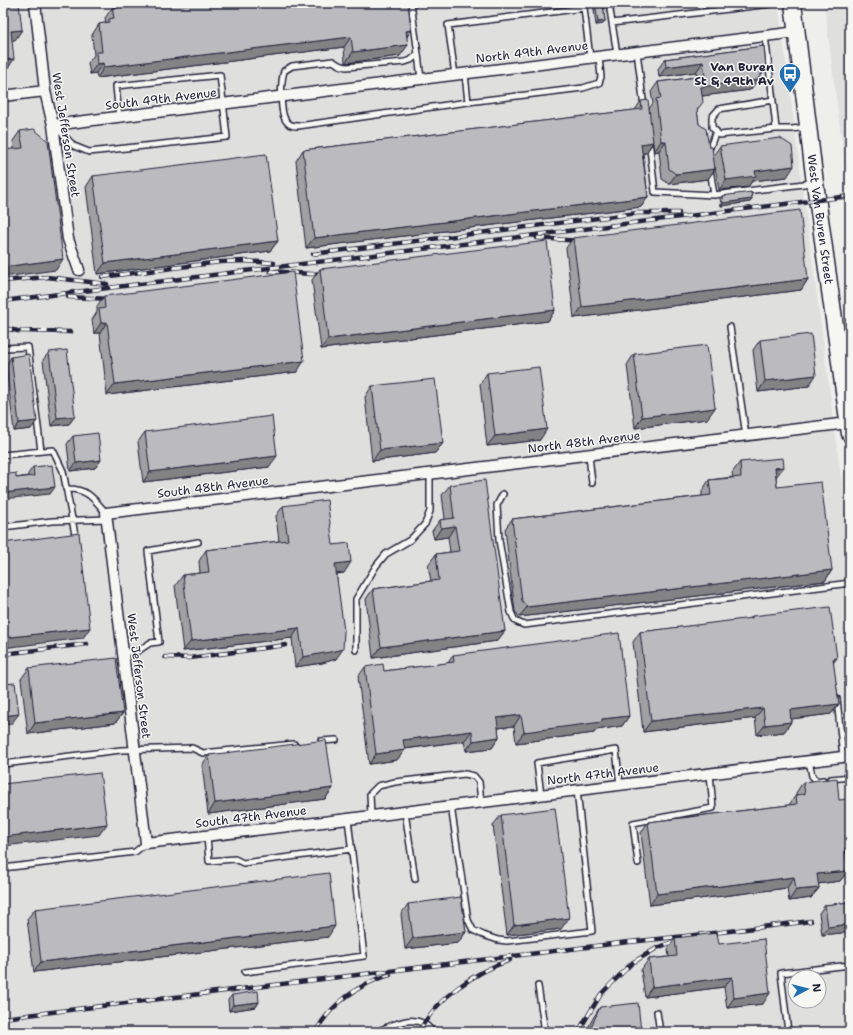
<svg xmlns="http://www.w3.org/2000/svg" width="853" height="1035" font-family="'Shantell Sans',sans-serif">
  <rect width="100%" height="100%" fill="#eeeeeb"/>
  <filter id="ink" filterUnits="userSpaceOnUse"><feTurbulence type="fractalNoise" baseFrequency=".025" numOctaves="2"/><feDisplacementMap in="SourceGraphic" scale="8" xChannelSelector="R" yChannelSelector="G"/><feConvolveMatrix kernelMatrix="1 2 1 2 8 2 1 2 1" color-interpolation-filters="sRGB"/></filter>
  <g filter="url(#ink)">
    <path fill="#dfdfde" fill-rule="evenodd" d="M3 3H778L850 544V1032H3ZM795 977H819V1001H795Z
      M824 3H850V165L845 166Z"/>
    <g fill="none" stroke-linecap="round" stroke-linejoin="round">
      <g stroke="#22223b" stroke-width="8">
        <path id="service" d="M411 3 418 54 411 60 405 62 346 67 339 65 333 61 292 66 284 71C281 81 279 114 287 122 290 126 294 126 298 126L468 102 583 88 599 83 601 77 599 57
          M609 3 612 23
          M765 36C769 67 773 98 776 129L719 135 712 127V117L719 109 773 100
          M637 52 644 107
          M418 54 421 79
          M617 54 612 23 779 3
          M465 74 468 102
          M455 75 448 25 584 8 590 58
          M54 125 74 146 89 152 227 137 220 75 116 86 119 117
          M776 129H792L807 127
          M649 140 655 192 714 195 812 183
          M708 153 716 131
          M710 169 714 195
          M730 327 746 436
          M3 348 28 347 41 451
          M3 455 53 450 63 471 76 540
          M589 455 592 483
          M66 489C87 488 94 499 106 513
          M503 494 497 505 499 540 511 612 515 621 524 625 850 583
          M3 527 52 521 107 519
          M356 650V599L376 566 386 554 410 540 425 524 430 511V474
          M123 653 138 651 150 643 159 642 148 551 198 542
          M837 699 843 757
          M321 741 336 740
          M809 761 812 776 817 781 823 780
          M3 764 121 750 192 748 203 753 294 744
          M831 779 850 777
          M541 795 537 763 616 750 620 785
          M451 806 468 920 473 930 483 935 498 940 507 941 592 931 577 790
          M405 812 415 879
          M371 816 370 794 378 786 395 782 465 774 474 776 479 782 481 802
          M207 836 209 861 235 859 243 863 352 849
          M638 863 633 823 713 808 710 774
          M3 868 135 852 146 843
          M245 972 364 956 348 819
          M538 986 545 1032
          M657 1012 660 1032
          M376 1032C390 1026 408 1016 423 1023 427 1025 430 1029 433 1032
          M788 1032 781 973 850 965"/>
      </g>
      <g stroke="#22223b" stroke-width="13">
        <path id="minor" d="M35 3 45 91 53 125 68 239 79 270
          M3 96 45 91
          M53 125 797 32
          M848 423 106 513 146 843 348 819 850 756"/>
      </g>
      <g stroke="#22223b" stroke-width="19">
        <g id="primary">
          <path id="s1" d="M793 3 815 183 850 434"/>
        </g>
      </g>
      <use href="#service" stroke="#f6f6f2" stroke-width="5"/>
      <use href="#minor" stroke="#f6f6f2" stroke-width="10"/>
      <use href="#primary" stroke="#f6f6f2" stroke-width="16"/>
      <g stroke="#22223b" stroke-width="4.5">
        <path id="rail" d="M537 238 581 241
          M313 254 638 213H679
          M270 271 311 274 328 273
          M102 277 220 262 244 261 274 263
          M3 281 47 277 107 284
          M68 297 112 299
          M3 301 850 196
          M3 328 18 331 71 332
          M3 654 87 644
          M165 657 190 658 286 645
          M3 1018 620 943 705 934 811 921
          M316 1032C329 1005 362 982 390 975
          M419 1032C436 998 475 972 510 960
          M579 1032 581 1027 601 994 632 963 657 948 675 941"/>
      </g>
      <use href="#rail" stroke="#f6f6f2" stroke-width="3" stroke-dasharray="9" stroke-linecap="butt"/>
    </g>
    <path fill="#a1a1a4" stroke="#22223b" d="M132 3H408L411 30 407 37 400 56 345 63 344 47 97 78 96 73 90 74 88 63 94 55 92 35 99 24 106 23 105 18 112 8 132 5Z
      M593 3H603L605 21 603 24 596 25Z
      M764 46 766 68 759 78 750 90 702 96 697 110 699 124 709 147 713 156 720 146 787 177 752 181 748 187 719 190 715 167V169L708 179 669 184 662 179 659 151 654 152 653 143 646 153H643L648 197 641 207 306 248 296 161 303 150 635 110 641 101 649 109 653 103 651 92 658 82 697 77 696 72 659 77 658 69 665 59Z
      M20 131 56 270 14 149 13 141Z
      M93 176 278 241 270 251 97 274 86 187Z
      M722 196 750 202 721 206 720 198Z
      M573 238 808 279 801 290 574 318 566 248Z
      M320 269 555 310 548 321 321 349 312 280Z
      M104 296 297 372 107 395 100 333H94L92 320 97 312V306Z
      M760 340 809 386 758 392 753 350Z
      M49 352 75 416 69 424 51 426 43 360Z
      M634 354 707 419 635 428 627 365Z
      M11 357 31 429 14 431 6 365Z
      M487 373 540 440 487 446 480 384Z
      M372 386 443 443 435 453 372 461 365 397Z
      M145 432 269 467 143 482 138 442Z
      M73 436 101 460 95 468 70 471 67 444Z
      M740 462 776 477 777 487 832 570 825 581 519 617 515 611 505 529 512 519 702 496V491L709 480 733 477 732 473Z
      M33 467 50 494 16 478 28 476V474Z
      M450 485 505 631 497 641 373 658 366 599 373 589 431 581 428 565 436 554 450 552 448 537 434 539 432 531 440 520 445 519 442 495Z
      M283 506 333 545 344 573 337 574 336 659 322 663 295 667 292 638 183 651 175 586 183 575 200 573 199 561 206 550 279 541 276 516Z
      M752 616 833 663 839 704 831 714 791 719V722L784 732 757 735 755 718 643 732 633 642 640 632 750 619Z
      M453 655 629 716 622 726 596 730 594 733 516 743 514 726 498 728 499 737 492 748 466 751 464 741 405 749 397 760 369 764 358 677 365 667 384 671 448 663Z
      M29 668 123 713 115 723 28 734 21 679Z
      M209 755 333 788 325 799 208 814 202 765Z
      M803 782 846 857 848 871 840 881 818 884 819 888 811 898 789 901 787 888 650 905 641 833 648 822 789 805 796 795V793Z
      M501 815 561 929 507 935 493 825Z
      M850 902V932L822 935 819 913 825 905Z
      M408 904 466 932 458 943 405 949 401 914Z
      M35 909 328 937 34 972 27 919Z
      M675 938 719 944 763 1004 727 1008 724 987 645 997 641 970 649 959 669 957 668 949Z
      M232 995 259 1002 256 1007 229 1011 228 1000Z
      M600 1007 641 1032H586L593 1018Z"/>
    <path fill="#838386" stroke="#22223b" d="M619 3H639L618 6Z
      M605 21 603 24 596 25 598 22Z
      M22 30 15 40 3 41 11 31Z
      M411 30 404 41 406 31Z
      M351 37 344 47 97 78 104 67Z
      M408 45 400 56 345 63 353 52Z
      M14 59 7 70H3V60Z
      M703 62 696 72 659 77 666 67Z
      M103 63 96 73 90 74 97 64Z
      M766 68 759 78 750 90 694 97 701 87Z
      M661 141H666L659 151 654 152Z
      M653 142 646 153 634 154 641 144Z
      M794 166 787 177 752 181 748 187 719 190 726 180 755 171Z
      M715 169 708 179 669 184 676 174Z
      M648 197 641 207 306 248 314 238Z
      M752 199 750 202 721 206 723 203Z
      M278 241 270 251 97 274 105 263Z
      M63 259 56 270 3 277V267Z
      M808 279 801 290 574 318 582 307Z
      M555 310 548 321 321 349 328 339Z
      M107 322 100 333H94L101 323Z
      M304 361 297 372 107 395 115 384Z
      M816 375 809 386 758 392 765 381Z
      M715 408 707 419 635 428 642 417Z
      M75 416 69 424 51 426 57 418Z
      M37 421 31 429 14 431 19 423Z
      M547 429 540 440 487 446 495 436Z
      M443 443 435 453 372 461 380 450Z
      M277 456 269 467 143 482 150 472Z
      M101 460 95 468 70 471 76 463Z
      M784 467 776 477 775 468Z
      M55 487 50 494 3 499V493Z
      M455 526 448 537 434 539 441 528Z
      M351 562 344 573 328 575 335 564Z
      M832 570 825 581 519 617 527 607Z
      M90 628 83 638 3 648V638Z
      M299 628 292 638 183 651 191 641Z
      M505 631 497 641 373 658 381 647Z
      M343 649 336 659 322 663 295 667 303 657Z
      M837 658 829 669 833 659Z
      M839 704 831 714 783 720 790 710Z
      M763 708 755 718 643 732 651 721Z
      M123 713 115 723 28 734 35 723Z
      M19 714 11 724 3 725V716Z
      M521 715 514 726 490 729 497 718Z
      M629 716 622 726 596 730 594 733 516 743 524 732 602 719Z
      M791 722 784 732 757 735 765 725Z
      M472 731 464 741 396 750 403 740Z
      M499 737 492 748 466 751 473 741Z
      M405 750 397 760 369 764 376 754Z
      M333 788 325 799 208 814 215 803Z
      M107 824 99 835 3 846V837Z
      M850 847V857L838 858 845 848Z
      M848 871 840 881 810 885 817 874Z
      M794 877 787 888 650 905 657 894Z
      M819 888 811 898 789 901 796 890Z
      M569 918 561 929 507 935 514 925Z
      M850 924V932L822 935 828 927Z
      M335 926 328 937 34 972 41 962Z
      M466 932 458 943 405 949 413 938Z
      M732 977 724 987 645 997 652 987Z
      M770 993 763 1004 727 1008 734 998Z
      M259 1002 256 1007 229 1011 233 1005Z"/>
    <path fill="#bbbbbf" stroke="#22223b" d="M3 3H19L22 30 11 31 14 59 3 60Z
      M140 3H408L411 30 406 31 408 45 353 52 351 37 104 67 103 63 97 64 96 52H102L99 24 109 22V19L114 18 112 8 141 4Z
      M595 3H603L605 21 598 22Z
      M764 46 766 68 757 80 701 87 703 102 697 110 699 124 706 129 709 147H712L715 169 676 174 669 169 666 141H661L656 99 661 98 658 82 705 76 703 62 666 67 665 59Z
      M648 100 653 142 641 144 648 197 314 238 303 150 642 109 641 101Z
      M34 129 48 141 63 259 3 267V150L23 148 20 131Z
      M780 138 792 146 794 166 755 171 756 176 726 180 720 146Z
      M266 154 278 241 105 263 93 176Z
      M751 192 752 199 723 203 722 196Z
      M800 210 808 279 582 307 573 238Z
      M547 241 555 310 328 339 320 269Z
      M293 272 304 361 115 384 107 322 101 323 99 309 105 308 104 296Z
      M811 334 816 375 765 381 760 340Z
      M707 345 715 408 642 417 634 354Z
      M67 350 75 416 57 418 49 352Z
      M29 354 37 421 19 423 11 357Z
      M539 367 547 429 495 436 487 373Z
      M435 379 443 443 380 450 372 386Z
      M272 416 277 456 150 472 145 432Z
      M98 433 101 460 76 463 73 436Z
      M783 458 784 467 775 468 777 487 821 482 832 570 527 607 522 601 512 519 711 495 709 480 741 477 740 462Z
      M52 465 55 487 3 493V475L16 473V478L34 476 33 467Z
      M485 480 505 631 381 647 373 589 439 580 436 554 459 551 455 526 441 528 440 520 454 518 450 485Z
      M327 500 333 545 349 543 351 562 335 564 344 631 343 649 330 652 303 657 299 628 191 641 183 575 209 572 206 550 288 540 283 506Z
      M79 533 90 628 3 638V543Z
      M830 607 837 658 833 659 839 704 790 710 791 722 765 725 763 708 651 721 640 632 752 618V616Z
      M619 633 629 716 602 719V722L524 732 521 715 497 718 499 737 473 741 472 731 403 740 405 750 376 754 365 667 383 664 384 671 454 662 453 655Z
      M116 658 123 713 35 723 29 668Z
      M15 683 19 714 3 716V684Z
      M326 740 333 788 215 803 209 755Z
      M100 773 107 824 3 837V784Z
      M837 778 839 800 850 799V847L845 848 848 871 817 874 819 888 796 890 794 877 657 894 648 822 797 804 796 795 805 794 803 782Z
      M555 808 569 918 514 925 501 815Z
      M329 873 335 926 41 962 35 909Z
      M461 897 466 932 413 938 408 904Z
      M850 902V924L828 927 825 905Z
      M717 933 719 944 764 939 770 993 734 998 732 977 652 987 649 959 677 956 675 938Z
      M258 991 259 1002 233 1005 232 995Z
      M638 1003 641 1032H589L600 1007Z
      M730 1029 731 1032H709Z
      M263 1031V1032H253Z"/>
  </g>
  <defs>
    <g id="bus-pin" transform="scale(1.15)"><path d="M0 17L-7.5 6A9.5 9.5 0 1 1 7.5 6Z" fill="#1f6fb2" stroke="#f6f6f2"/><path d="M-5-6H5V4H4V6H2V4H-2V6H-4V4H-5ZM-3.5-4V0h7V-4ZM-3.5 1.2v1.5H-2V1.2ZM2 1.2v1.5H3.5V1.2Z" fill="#fff"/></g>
  </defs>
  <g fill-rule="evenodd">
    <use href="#bus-pin" x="790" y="74"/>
  </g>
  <g text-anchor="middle" stroke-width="3" stroke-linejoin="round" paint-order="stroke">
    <g font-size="12" fill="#22223b" stroke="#f6f6f2">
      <text transform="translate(532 52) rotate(-7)" y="4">North 49th Avenue</text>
      <text transform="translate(161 99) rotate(-7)" y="4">South 49th Avenue</text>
      <text transform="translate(66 135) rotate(81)" y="4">West Jefferson Street</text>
      <text dy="4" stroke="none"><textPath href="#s1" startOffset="218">West Van Buren Street</textPath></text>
      <text transform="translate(584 442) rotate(-7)" y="4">North 48th Avenue</text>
      <text transform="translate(213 487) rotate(-7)" y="4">South 48th Avenue</text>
      <text transform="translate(139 676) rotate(83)" y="4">West Jefferson Street</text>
      <text transform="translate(603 774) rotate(-7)" y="4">North 47th Avenue</text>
      <text transform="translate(251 817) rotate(-7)" y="4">South 47th Avenue</text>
    </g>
    <g font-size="12" font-weight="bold" fill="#22223b" stroke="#f6f6f2" text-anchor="end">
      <text x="774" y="71">Van Buren<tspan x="774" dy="14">St &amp; 49th Av</tspan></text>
    </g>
  </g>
  <rect width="853" height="1035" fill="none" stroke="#f6f6f2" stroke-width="16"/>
  <rect x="8" y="8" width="837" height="1019" fill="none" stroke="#22223b" stroke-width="1.5" filter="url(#ink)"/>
  <g transform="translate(807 989) rotate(83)"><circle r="19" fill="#f6f6f2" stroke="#a1a1a9"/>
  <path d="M0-3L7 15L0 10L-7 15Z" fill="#1f6fb2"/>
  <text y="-6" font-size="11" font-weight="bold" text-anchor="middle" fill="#22223b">N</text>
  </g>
</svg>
